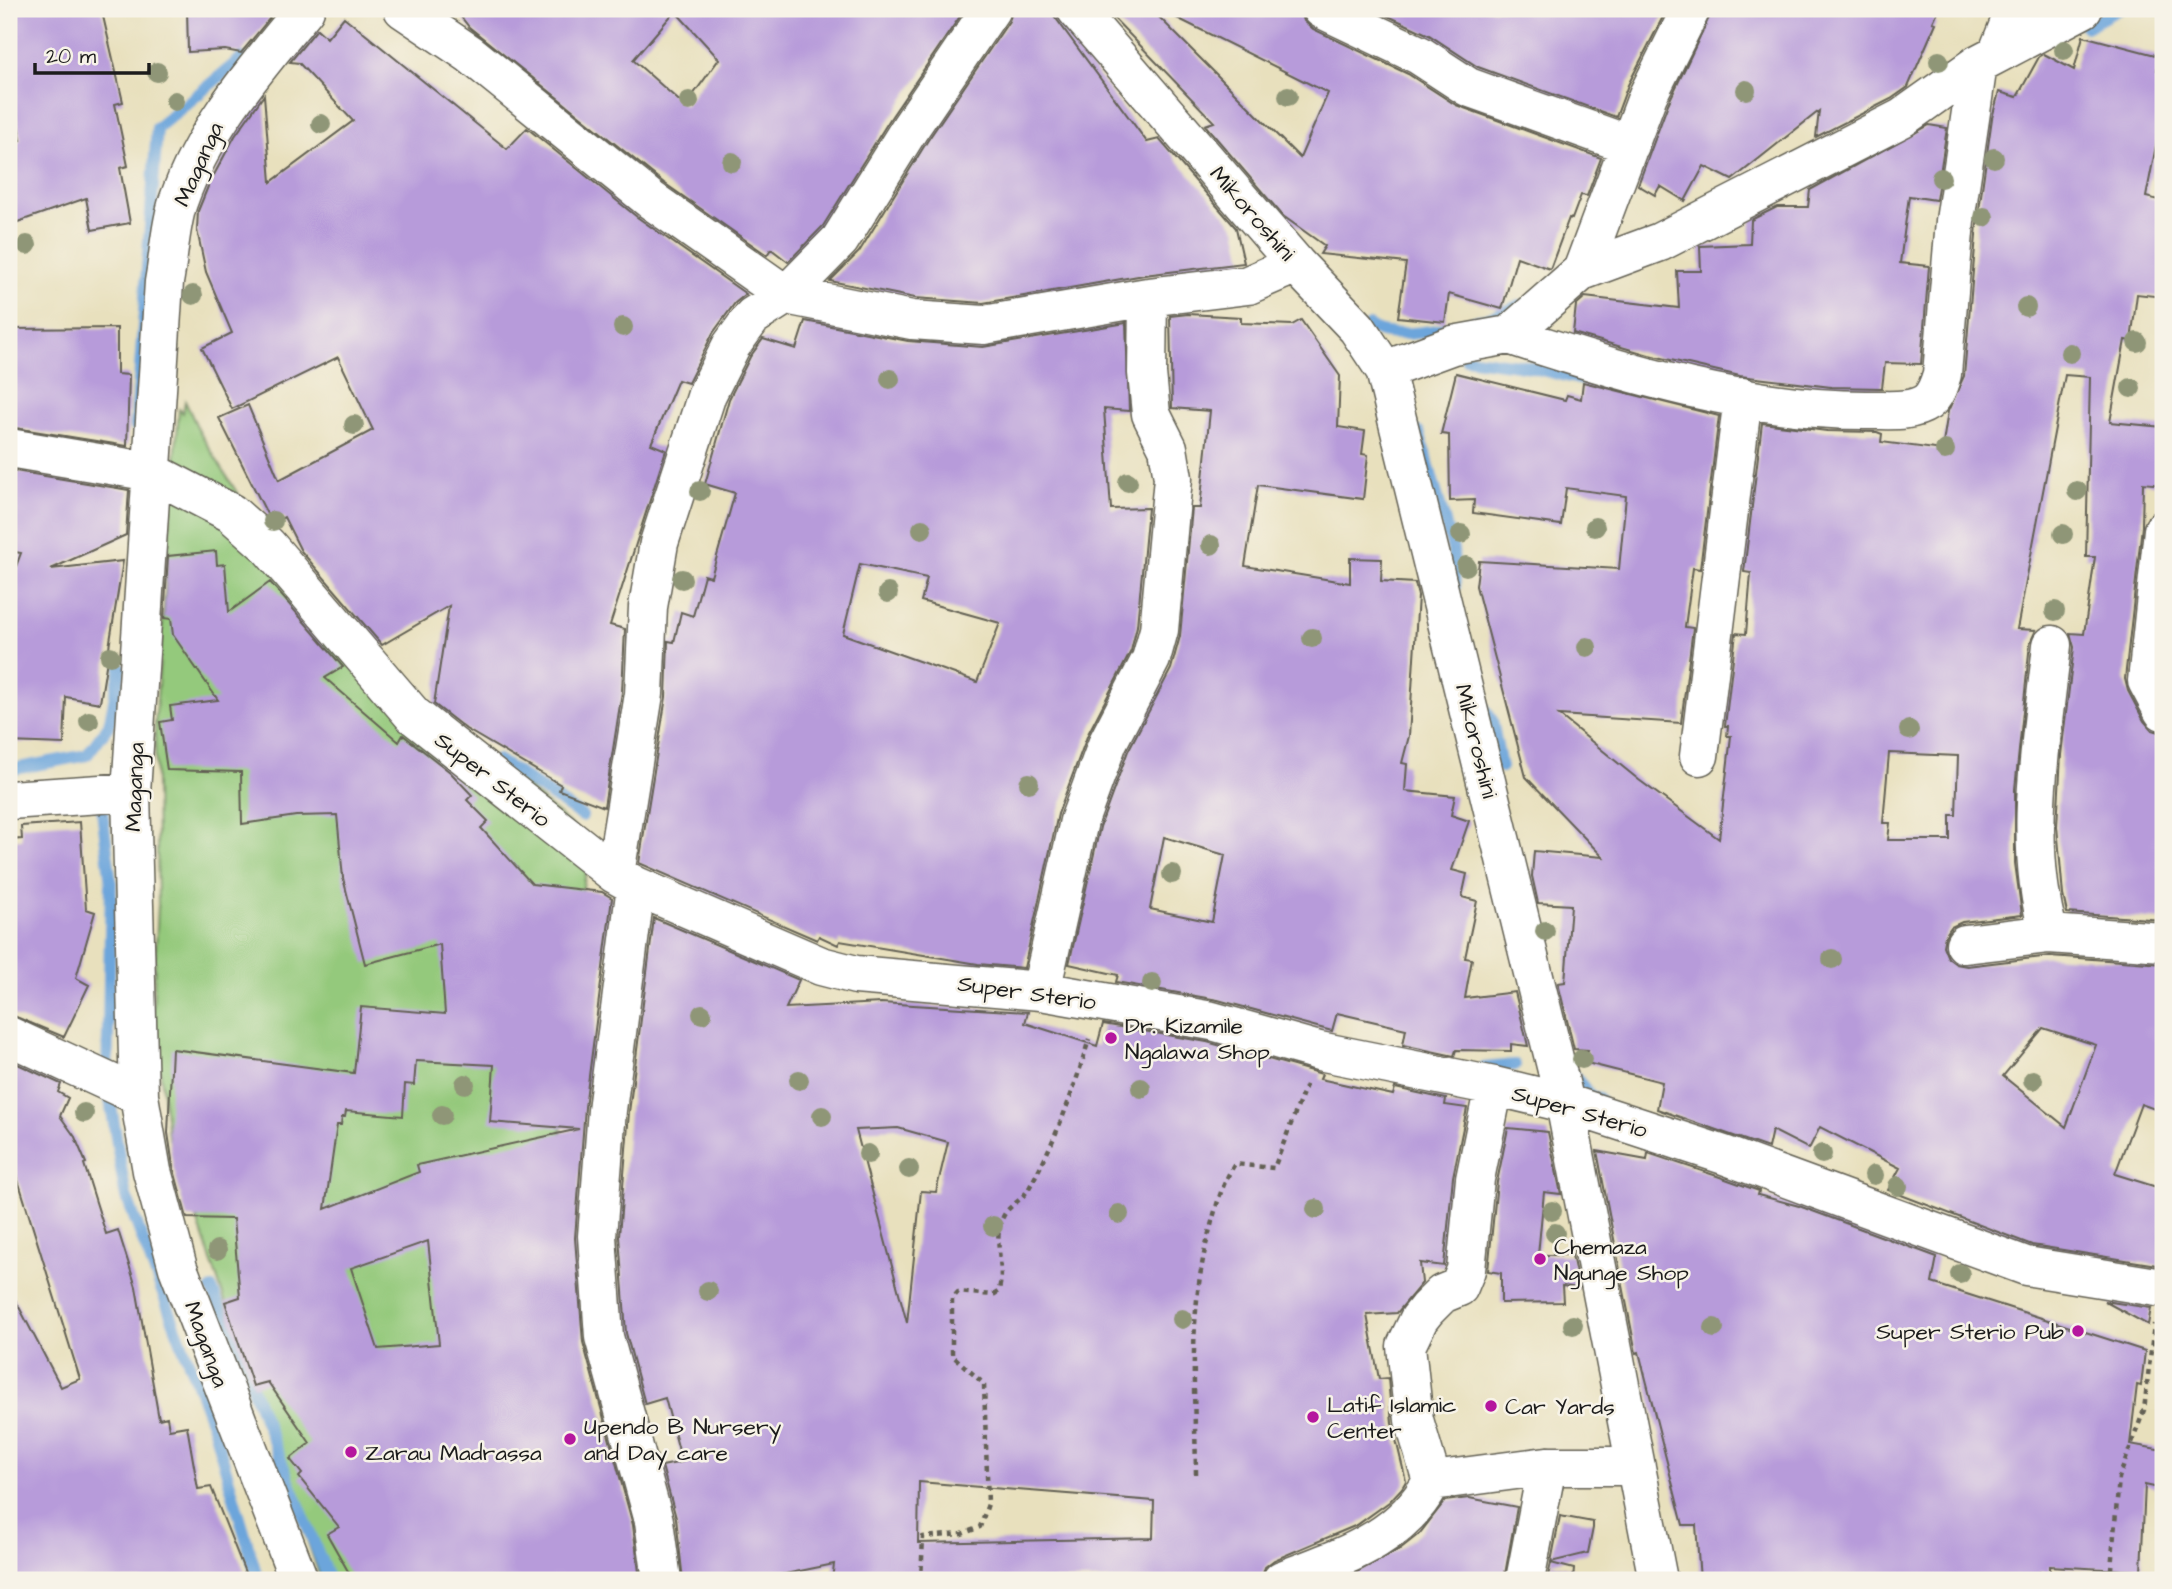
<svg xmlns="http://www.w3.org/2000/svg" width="2172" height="1589" font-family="'Architects Daughter',sans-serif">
  <rect width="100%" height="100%" fill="#f7f3e8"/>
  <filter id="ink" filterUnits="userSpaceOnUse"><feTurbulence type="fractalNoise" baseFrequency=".0143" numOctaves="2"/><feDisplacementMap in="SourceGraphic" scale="14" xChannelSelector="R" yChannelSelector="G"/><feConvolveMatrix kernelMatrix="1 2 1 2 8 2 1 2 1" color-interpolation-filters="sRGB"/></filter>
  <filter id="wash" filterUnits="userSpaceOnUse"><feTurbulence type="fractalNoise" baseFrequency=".00686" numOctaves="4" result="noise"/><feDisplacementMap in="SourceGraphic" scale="28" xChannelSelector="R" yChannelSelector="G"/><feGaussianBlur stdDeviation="1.57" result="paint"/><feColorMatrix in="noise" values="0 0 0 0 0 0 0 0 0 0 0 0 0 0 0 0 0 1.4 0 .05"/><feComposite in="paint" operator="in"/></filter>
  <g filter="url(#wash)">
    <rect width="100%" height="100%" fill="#e8e0bd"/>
    <path fill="#94c97b" stroke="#58724c" stroke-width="2" d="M185 401 200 433 254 520 347 636 593 843 580 900 563 1029 561 1163 577 1361 631 1540 636 1580H321L168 1135 153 1007 158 905 155 725 179 409 183 413Z"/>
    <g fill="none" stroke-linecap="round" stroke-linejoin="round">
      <path stroke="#6ca5db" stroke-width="12" d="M2086 27 2119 9
        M1369 326C1391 347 1495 320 1519 305
        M1466 358 1525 366 1623 390
        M136 426 157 128 242 58
        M1419 432 1453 550 1455 587
        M1482 705 1492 720 1501 767
        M498 760 582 816
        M9 770 87 755 109 725 121 668
        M102 810 111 883 107 1081 125 1193 214 1429 258 1580
        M1484 1068 1515 1065
        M1570 1071 1591 1096 1599 1099
        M212 1289 329 1580"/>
    </g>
    <g id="blocks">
      <path fill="#b79bda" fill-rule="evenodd" d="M9 9H100L102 12 123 102 115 104 128 166 120 168 130 223 92 230 86 198 9 225V144L21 140 9 84Z
        M187 9H259L270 18 241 53 225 50 188 52Z
        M455 9H965L892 116 823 226 788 262 771 249 767 255 664 183 469 27ZM675 11 719 59 685 106 633 60Z
        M1013 9H1049L1147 142 1159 139 1236 228 1244 263 1144 275 983 303 915 298 830 281 859 252 928 140 1009 21Z
        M1105 9H1151L1300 158 1328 93 1159 9H1300L1304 21 1313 29 1408 74 1456 105 1601 158 1587 196 1581 195 1572 219 1569 218 1550 269 1517 257 1502 309 1449 294 1445 322 1398 317 1406 263 1320 254 1325 246 1283 216 1205 125 1214 122Z
        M1373 9H1667L1628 85 1616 117 1478 67 1429 35Z
        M1713 9H1939L1933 22 1936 23 1908 87 1891 99 1816 137 1819 111 1732 180 1704 166 1685 201 1660 186 1655 195 1638 185 1668 104Z
        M344 17 507 149 527 128 637 217 746 294 735 303 713 333 688 383 678 380 651 444 666 450 610 625 625 629 622 692 604 807 559 790 561 785 466 729 434 704 449 606 382 645 301 551 284 517 274 522 269 518 219 418 248 405 279 480 373 430 338 357 232 409 202 348 232 333 206 272 197 230 198 211 209 184 235 136 264 95 271 182 353 121 299 63 290 62 317 29 327 38Z
        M2083 36 2159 56 2157 70H2163V110L2146 197 2163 201V297L2137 294 2131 341 2125 340 2110 422 2163 427V485L2143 483 2142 526 2125 679 2128 691 2144 721 2152 730 2163 733V920L2067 913 2063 895 2057 826 2061 755 2074 647 2070 633 2084 634 2095 557H2086L2090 377 2065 375 2017 629 2036 630 2030 643 2015 789V863L2022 915 1962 922 1951 927 1945 936 1943 946 1948 958 1956 964 1967 966 2050 956 2163 964V1052L2157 1078 2163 1080V1112L2141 1104 2115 1174 2163 1189V1266L2032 1245 1888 1190 1900 1168 1820 1127 1809 1149 1772 1130 1768 1148 1657 1109 1662 1082 1583 1062 1588 1050 1574 1049 1558 983 1565 982 1571 905 1538 903 1532 876 1534 851 1603 857 1526 777 1476 586 1479 561 1619 569 1626 496 1566 488 1561 525 1473 513 1474 500 1450 501 1449 435 1441 434 1456 373 1565 400 1567 395 1581 399 1583 382 1719 416 1700 569 1693 568 1685 627 1693 628 1681 723 1559 715 1639 780 1719 839 1731 736H1727L1728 726H1725L1736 633 1746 634 1751 573 1744 572 1762 423 1827 431 1877 432 1882 434 1881 442 1942 450 1948 411 1964 376 1977 224 1992 118 1999 92 2017 97 2039 57 2044 54 2074 70ZM1889 753 1958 756 1956 815H1950V840H1888L1890 823H1883ZM2043 1028 2096 1045 2066 1127 2003 1076Z
        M1929 125 1947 128 1936 200 1909 196 1900 263 1929 266 1921 364 1885 363 1882 388 1831 387 1740 376 1649 355 1573 333 1576 305 1585 297 1679 308 1677 271H1701L1700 246 1750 244 1751 220 1777 207H1808L1810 190Z
        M1188 314 1241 317V323L1292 325 1301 320 1340 376 1338 427 1365 431 1362 454 1368 455 1363 499 1258 485 1245 566 1350 583V558L1382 559 1381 581 1415 583 1418 596 1409 736 1402 763 1407 764 1405 791 1455 796 1451 815 1469 821 1452 870 1467 874 1462 897 1477 901 1465 958 1472 959 1465 998 1515 992 1528 1046 1511 1044V1051L1456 1050 1454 1056 1403 1045 1406 1029 1337 1013 1332 1031 1218 1000 1116 982 1118 975 1069 964 1100 827 1128 751 1171 669 1180 636 1192 508H1200L1210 411 1172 408 1170 316ZM1164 837 1225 855 1212 922 1150 909Z
        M805 321 908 341 983 347 1126 323 1129 411 1104 409 1111 509 1148 508 1137 626 1131 651 1088 734 1058 814 1024 968 978 964 840 941 838 945 819 936 817 940 639 863 666 697 668 641 674 642 681 612 693 616 704 575 711 577 735 493 705 484 729 399 750 357 763 339 796 349ZM860 564 927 578 921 601 1000 623 977 682 843 634Z
        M117 328V374L129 375 127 446 9 427V329Z
        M9 470 129 490 126 535 51 569 123 561 100 703 66 697 64 744 9 742V585L21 553 9 551Z
        M216 551 217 565 225 564 229 612 270 582 343 667 325 678 399 742 403 735 450 772 472 795 467 800 488 821 481 828 532 884 602 892 612 898 585 1107 575 1238 583 1342 633 1525 640 1580H353L327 1534 339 1527 299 1477 302 1474 290 1459 310 1443 268 1382 253 1386 225 1302 240 1297 233 1219 187 1218 173 1166 168 1133 172 1049 354 1073 361 1007 445 1014 440 944 365 964 343 878 337 815 296 816 242 824 241 772 167 770 160 722 172 720 170 706 218 700 173 635 171 619 164 618 168 556ZM416 1061 494 1065 490 1122 579 1129 417 1165 419 1172 325 1209 337 1125H341L342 1117H345L346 1111 403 1116 405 1084 414 1085ZM428 1241 439 1344 378 1349 351 1268Z
        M80 822 86 909 95 912 76 978 89 985 64 1037 9 1014V840L22 839 21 826Z
        M654 918 799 980 786 1008 881 1003 1028 1012 1025 1023 1097 1046 1103 1024 1207 1042 1322 1074 1320 1079 1393 1095 1395 1088 1446 1099 1445 1105 1467 1108 1453 1177 1444 1266 1420 1263 1422 1283 1397 1313 1367 1315 1379 1379 1388 1378 1392 1423 1406 1481 1402 1488 1389 1502 1357 1525 1274 1560 1265 1567 1261 1580H832L834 1564 756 1580H683L676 1518 662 1466 682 1462 665 1398 645 1404 626 1333 619 1236 629 1112ZM898 1128 948 1142 936 1192 921 1191 907 1323 856 1130ZM919 1482 1154 1501 1153 1538 918 1543Z
        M9 1060 61 1084 58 1092 68 1098 60 1116 75 1137 86 1163 84 1164 106 1234 118 1230 136 1287 159 1419 167 1417 169 1429 187 1426 198 1489 211 1487 248 1580H9V1288L61 1387 80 1379 9 1151Z
        M1508 1128 1548 1132 1561 1194 1544 1192 1538 1255H1572L1579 1288 1562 1286 1563 1302 1501 1303V1273L1488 1271 1497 1182Z
        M1597 1151 1647 1160 1648 1153 1717 1176 1759 1191 1758 1195 1799 1206 1937 1257 1932 1283 2145 1351 2141 1386 2137 1385 2130 1444 2163 1450V1489L2145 1485 2141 1571 2050 1566V1572H2040L2041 1580H1700L1696 1525H1683L1639 1352 1636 1353Z
        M2104 1301 2151 1308 2148 1325Z
        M1469 1498 1517 1507 1504 1580H1342L1400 1549 1420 1533 1445 1501Z
        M1560 1516 1593 1522V1528L1588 1553 1551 1562Z
        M1551 1563 1574 1569 1573 1580H1547Z"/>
    </g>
  </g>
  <g filter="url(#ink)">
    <use href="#blocks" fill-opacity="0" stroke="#636154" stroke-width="2"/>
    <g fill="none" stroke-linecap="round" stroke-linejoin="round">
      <g stroke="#636154" stroke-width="41">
        <path id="minor" d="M403 9 470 54 651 200 786 295 912 320 984 325 1148 297 1248 285 1296 264
          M1076 9 1296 264 1357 328 1385 370 1565 1103 1658 1580
          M1322 9 1419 55 1468 87 1630 145
          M1998 52 2015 9
          M1582 271 1648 95 1691 9
          M1509 335C1623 373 1754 412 1875 410 1891 410 1912 412 1927 402 1936 395 1939 384 1942 374L1955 221 1978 64
          M1385 370 1453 345 1509 335 1582 271 1660 242 1902 118 1978 64 2083 9
          M9 448 152 472 231 513 267 545 413 715 615 874 636 886 821 966 856 975 1041 991 1212 1021 1319 1051 1494 1086 1565 1103 1724 1155 2026 1266 2163 1288
          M2163 530 2147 681 2163 711
          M1699 756 1743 397
          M9 800 131 792
          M615 874 644 694 648 607 659 543 707 394 731 346 753 316 786 295 840 240 910 128 991 9
          M636 886 607 1110 597 1236 604 1337 654 1521 662 1580
          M2049 934C2022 840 2042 740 2052 645
          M1965 944 2049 934 2163 942
          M1041 991 1079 821 1108 742 1151 659 1159 630 1173 478 1168 448 1151 414 1147 373 1148 297
          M9 1036 139 1096
          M1432 1481 1414 1420 1406 1346 1419 1319 1427 1309 1442 1294 1459 1287 1466 1270 1475 1179 1494 1086
          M299 1580 178 1268 152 1171 139 1096 131 792 164 282C169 256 170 226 178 202 204 127 256 69 305 9
          M1282 1580C1341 1557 1401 1540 1432 1481L1547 1466H1636
          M1525 1580 1547 1466"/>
      </g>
      <path stroke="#636154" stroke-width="4.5" stroke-dasharray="5 5" stroke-linecap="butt" d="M1196 1474C1195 1386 1187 1315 1210 1229 1216 1207 1222 1183 1235 1164L1274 1168 1306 1085
        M921 1580 923 1537 962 1534 980 1527 988 1504 984 1384 952 1355V1299L958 1292 993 1295 998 1292C1007 1268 991 1241 1003 1217 1008 1206 1021 1201 1028 1190 1055 1142 1074 1091 1089 1039
        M2110 1580 2119 1478 2144 1410 2154 1324"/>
      <use href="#minor" stroke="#fff" stroke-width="38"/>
    </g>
    <g fill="#8f9677">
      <circle cx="2064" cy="50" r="10"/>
      <circle cx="1939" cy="61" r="10"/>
      <circle cx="157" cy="72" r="10"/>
      <circle cx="1746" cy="90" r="10"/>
      <circle cx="1288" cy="96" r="10"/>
      <circle cx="175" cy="101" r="10"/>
      <circle cx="689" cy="101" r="10"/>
      <circle cx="321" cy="124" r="10"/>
      <circle cx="1994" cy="158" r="10"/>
      <circle cx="732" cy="162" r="10"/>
      <circle cx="1941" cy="178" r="10"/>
      <circle cx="1984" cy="217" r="10"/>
      <circle cx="27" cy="245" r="10"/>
      <circle cx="193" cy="295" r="10"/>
      <circle cx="2026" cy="307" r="10"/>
      <circle cx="623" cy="327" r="10"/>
      <circle cx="2137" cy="342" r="10"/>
      <circle cx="2070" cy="353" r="10"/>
      <circle cx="890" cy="379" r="10"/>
      <circle cx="2131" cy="388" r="10"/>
      <circle cx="354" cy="425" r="10"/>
      <circle cx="1945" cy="450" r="10"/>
      <circle cx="1128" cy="482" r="10"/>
      <circle cx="700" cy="491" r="10"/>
      <circle cx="2077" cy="491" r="10"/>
      <circle cx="273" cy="521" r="10"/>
      <circle cx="1595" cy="527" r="10"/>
      <circle cx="922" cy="529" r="10"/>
      <circle cx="1461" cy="534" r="10"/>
      <circle cx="2063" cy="534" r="10"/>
      <circle cx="1211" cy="545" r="10"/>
      <circle cx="1466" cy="566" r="10"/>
      <circle cx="682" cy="579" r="10"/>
      <circle cx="888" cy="593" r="10"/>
      <circle cx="2055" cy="611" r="10"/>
      <circle cx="1312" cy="638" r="10"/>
      <circle cx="1587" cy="647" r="10"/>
      <circle cx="110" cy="656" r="10"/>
      <circle cx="89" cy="721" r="10"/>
      <circle cx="1909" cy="730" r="10"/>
      <circle cx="1029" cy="783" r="10"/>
      <circle cx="1172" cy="874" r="10"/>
      <circle cx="1545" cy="931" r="10"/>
      <circle cx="1832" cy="959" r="10"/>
      <circle cx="1152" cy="983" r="10"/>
      <circle cx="702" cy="1014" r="10"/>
      <circle cx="1582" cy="1059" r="10"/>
      <circle cx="799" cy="1080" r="10"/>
      <circle cx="2033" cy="1080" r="10"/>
      <circle cx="465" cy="1084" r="10"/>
      <circle cx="1141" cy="1088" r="10"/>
      <circle cx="84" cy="1113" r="10"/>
      <circle cx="442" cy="1115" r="10"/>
      <circle cx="822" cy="1116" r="10"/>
      <circle cx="868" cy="1154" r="10"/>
      <circle cx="1822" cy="1154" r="10"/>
      <circle cx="909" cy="1169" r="10"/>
      <circle cx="1874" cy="1175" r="10"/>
      <circle cx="1898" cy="1186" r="10"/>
      <circle cx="1316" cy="1209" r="10"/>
      <circle cx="1552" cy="1211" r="10"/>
      <circle cx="1119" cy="1214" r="10"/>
      <circle cx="993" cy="1226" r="10"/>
      <circle cx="1555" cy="1233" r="10"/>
      <circle cx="217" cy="1250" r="10"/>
      <circle cx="1960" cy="1274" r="10"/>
      <circle cx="708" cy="1291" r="10"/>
      <circle cx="1182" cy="1319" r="10"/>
      <circle cx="1573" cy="1325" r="10"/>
      <circle cx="1714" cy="1328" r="10"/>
    </g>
  </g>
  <g fill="#b5179e" stroke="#f7f3e8" stroke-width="2.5">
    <circle cx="1111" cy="1038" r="7"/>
    <circle cx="1540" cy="1259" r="7"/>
    <circle cx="2078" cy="1331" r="7"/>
    <circle cx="1491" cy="1406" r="7"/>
    <circle cx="1313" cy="1417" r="7"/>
    <circle cx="570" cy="1439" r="7"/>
    <circle cx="351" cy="1452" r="7"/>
  </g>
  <g text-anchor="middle" stroke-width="5" stroke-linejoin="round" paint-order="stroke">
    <g font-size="23" fill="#1c1c1c" stroke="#f7f3e8">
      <text transform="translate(198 164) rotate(-66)" y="8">Maganga</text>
      <text transform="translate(1253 213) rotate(49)" y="8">Mikoroshini</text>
      <text transform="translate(1477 741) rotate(76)" y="8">Mikoroshini</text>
      <text transform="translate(493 779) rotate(38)" y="8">Super Sterio</text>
      <text transform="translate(134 787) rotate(-88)" y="8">Maganga</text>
      <text transform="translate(1027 992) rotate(8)" y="8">Super Sterio</text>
      <text transform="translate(1580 1111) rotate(16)" y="8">Super Sterio</text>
      <text transform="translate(207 1344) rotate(70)" y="8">Maganga</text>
    </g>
    <g font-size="23" fill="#1c1c1c" stroke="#f7f3e8" text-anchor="start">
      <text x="1125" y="1033">Dr. Kizamile<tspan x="1125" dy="26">Ngalawa Shop</tspan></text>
      <text x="1554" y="1254">Chemaza<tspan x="1554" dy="26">Ngunge Shop</tspan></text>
      <text x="2064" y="1339" text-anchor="end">Super Sterio Pub</text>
      <text x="1327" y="1412">Latif Islamic<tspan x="1327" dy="26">Center</tspan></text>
      <text x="1505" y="1414">Car Yards</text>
      <text x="584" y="1434">Upendo B Nursery<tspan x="584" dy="26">and Day care</tspan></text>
      <text x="365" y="1460">Zarau Madrassa</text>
    </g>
  </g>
  <rect width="2172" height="1589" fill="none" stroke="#f7f3e8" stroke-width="35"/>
  <path d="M35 63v10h114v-10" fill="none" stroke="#1c1c1c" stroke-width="3.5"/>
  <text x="46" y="63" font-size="21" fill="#1c1c1c" stroke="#f7f3e8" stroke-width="5" paint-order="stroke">20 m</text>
</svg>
